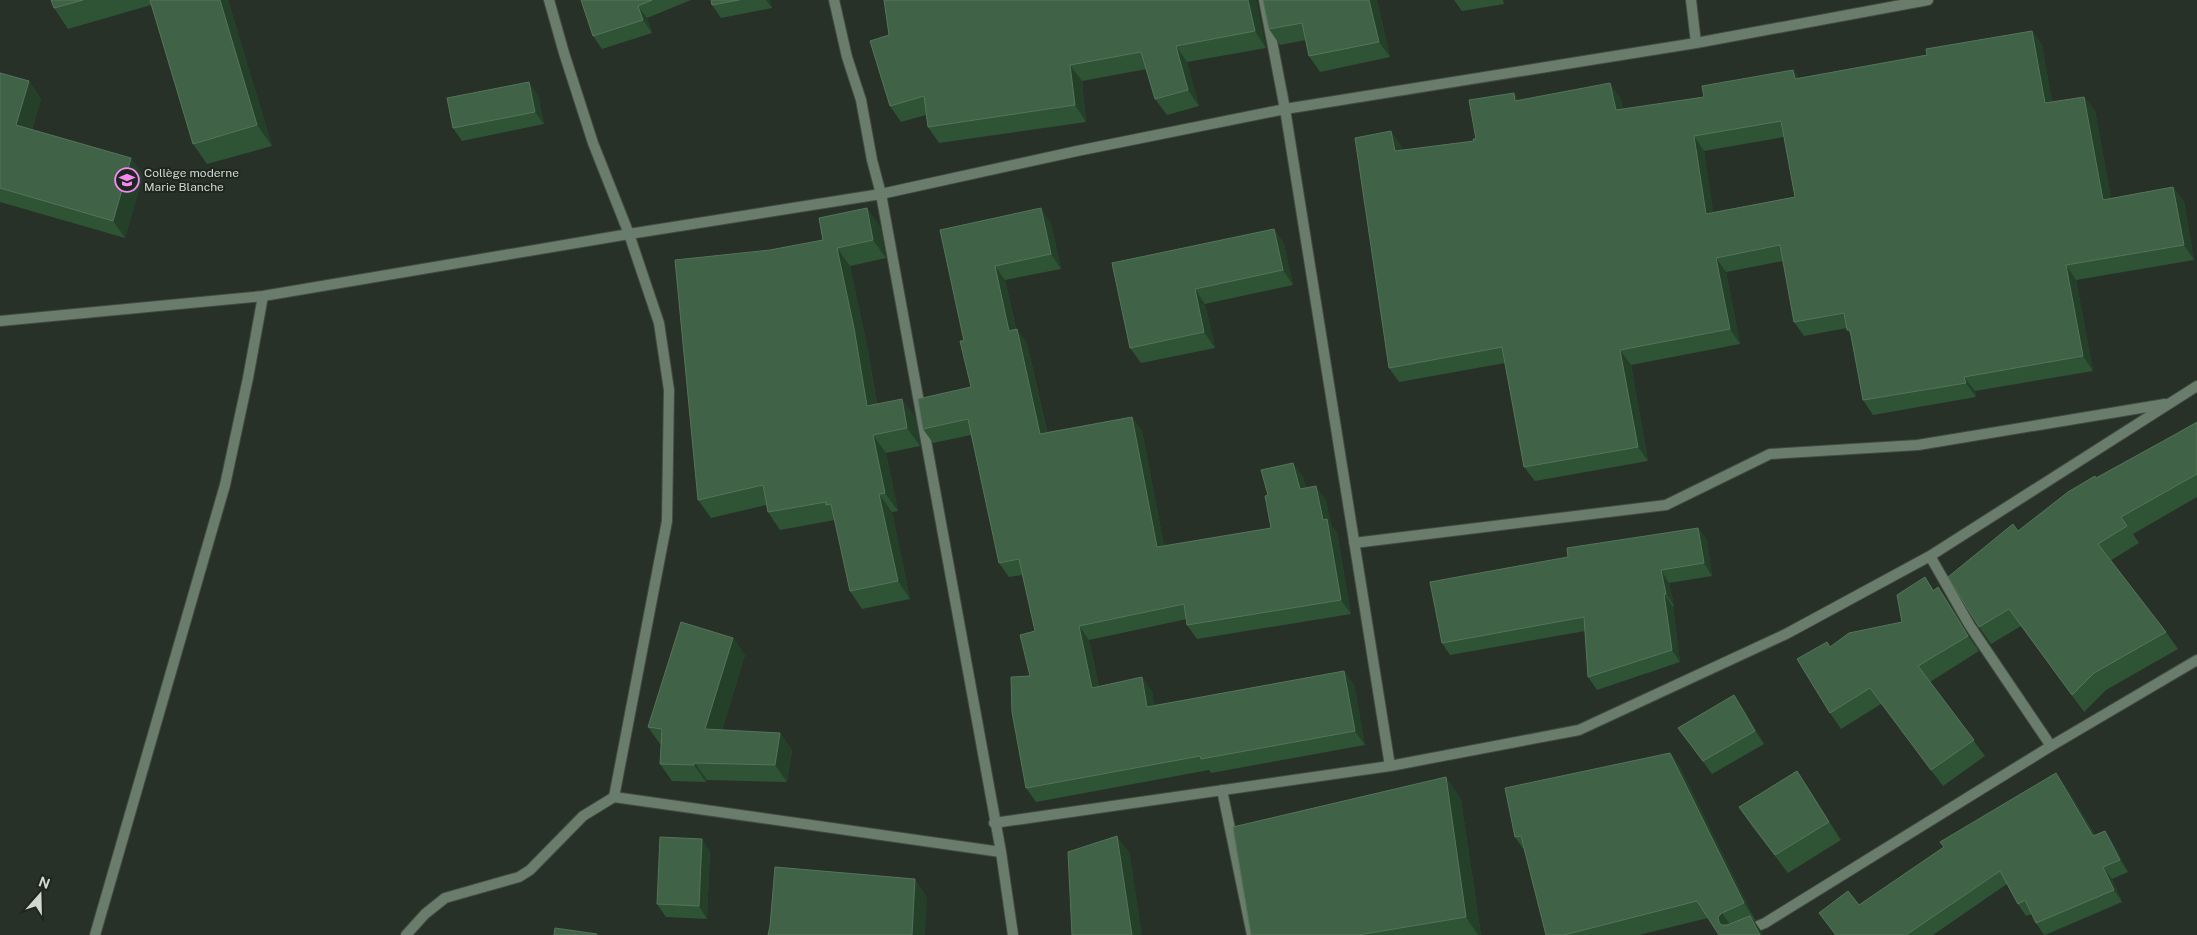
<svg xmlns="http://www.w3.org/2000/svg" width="2197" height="935" font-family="'Public Sans',sans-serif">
  <rect width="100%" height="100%" fill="#273128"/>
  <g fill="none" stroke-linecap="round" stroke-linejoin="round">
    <g stroke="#424c43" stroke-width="12">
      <path id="street" d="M549 0 564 53 593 143 629 234 659 323 669 390 667 521 614 797
        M834 0 847 57 861 100 872 160 881 194 1001 852 1013 935
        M1264 0 1285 109 1390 766
        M1691 0 1696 43
        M0 321 263 296 629 234 881 194 1077 151 1285 109 1696 43 1928 0
        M1354 543 1666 505 1770 454 1918 445 2165 404
        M1930 556 1970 626 2051 746
        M1222 790 1252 935
        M994 823 1390 766 1579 730 1786 634 1930 556 2197 386
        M95 935 225 485 248 378 263 296
        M406 935 425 914 445 898 519 877 530 870 583 816 614 797 1001 852
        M1736 935 1765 923 2051 746 2197 660"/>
    </g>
    <use href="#street" stroke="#6a7c6c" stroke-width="10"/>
  </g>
  <path fill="#2e5435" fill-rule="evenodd" d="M51 0H228L272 146 207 164 193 144 151 5 68 29 54 8Z
    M581 0H691L647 18 652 33 602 49 593 36Z
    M711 0H770L772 8 721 18 712 5Z
    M884 0H1256L1266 48 1187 62 1199 106 1167 115 1155 99 1147 69 1082 81 1086 122 939 143 928 127 926 115 901 122 890 106 889 35Z
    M1263 0H1377L1390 57 1320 72 1309 56 1306 40 1280 45 1269 29Z
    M1454 0H1503L1504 4 1462 11Z
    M2032 31 2042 45 2052 102 2084 97 2095 111 2111 198 2173 187 2184 202 2194 260 2076 280 2093 371 1975 391 1976 397 1873 415 1863 400 1851 336 1847 328 1804 336 1794 322 1783 261 1726 272 1740 344 1631 365 1648 461 1535 481 1524 467 1505 363 1399 382 1389 368 1391 131 1401 146 1402 150 1474 141 1514 93 1518 100 1620 97 1623 109 1704 97 1793 70 1799 78 1927 55ZM1784 137 1795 197 1713 212 1704 151Z
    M0 73 29 81 41 99 32 130 143 175 125 238 0 202Z
    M538 95 544 124 462 141 453 128Z
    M1051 223 1061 269 1005 280 1016 329 1027 343 1047 432 1132 417 1142 431 1164 546 1271 528 1268 495 1293 463 1303 477 1306 488 1326 500 1331 525 1337 533 1351 614 1197 639 1187 625V619L1089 640 1099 687 1152 691 1154 705 1344 671 1354 685 1365 745 1211 773 1209 770 1036 802 1026 788 1030 676 1035 631 1022 575 1009 577 999 563 971 435 933 443 923 429 971 387 964 341 940 230Z
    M880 226 886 258 850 266 867 346 877 404 915 416 920 446 886 453 898 511 892 512 910 599 862 609 850 591 835 520 780 530 768 512 766 505 711 518 698 500 770 250 823 240Z
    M1274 229 1284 244 1293 285 1205 304 1215 348 1141 363 1130 348 1112 263Z
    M2197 422V497L2133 534 2139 543 2110 561 2166 632 2178 649 2106 690 2084 712 2021 626 1991 644 1979 627 2018 531 2096 478 2176 434Z
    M1698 528 1707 540 1712 576 1669 583 1674 606 1673 607 1680 662 1597 690 1588 677 1585 631 1450 655 1442 643 1568 557Z
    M1925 577 1934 590 1938 587 1949 603 1979 651 1930 682 1985 756 1943 786 1881 704 1841 729 1830 713 1831 647 1902 622Z
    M733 638 745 655 722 730 780 733 792 750 787 782 707 780 706 782 672 781 660 764 661 744H660L648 727Z
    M1734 695 1743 708 1764 744 1712 774 1678 728Z
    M1670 753 1681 769 1755 920H1754L1763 935H1719L1708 918 1639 935H1546L1524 850 1515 837Z
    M1446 777 1461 800 1481 935H1251Z
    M2065 785 2095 835 2105 831 2113 843 2128 872 2112 879 2122 902 2045 935H2044L2036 923 2032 914 2026 916 2018 904 2007 884 1933 935H1835L1819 913 1859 905Z
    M1809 789 1841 840 1788 873 1751 825 1739 807Z
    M710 851 707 919 666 917 657 904Z"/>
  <path fill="#244029" d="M220 0H228L272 146 257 125Z
    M766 0H770L772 8Z
    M1248 0H1256L1266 48 1255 31Z
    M1369 0H1377L1390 57 1379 42Z
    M638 6 647 18 652 33 643 20Z
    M2032 31 2042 45 2055 118 2045 103Z
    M1176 46 1187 62 1199 106 1188 90Z
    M1070 65 1082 81 1086 122 1075 105Z
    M1793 70 1803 84 1795 79Z
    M29 81 41 99 28 142 16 125Z
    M529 82 538 95 544 124 535 112Z
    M1610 83 1620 97 1626 125 1616 110Z
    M1514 93 1524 108 1515 101Z
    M2084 97 2095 111 2114 214 2103 200Z
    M1391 131 1401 146 1405 166 1395 151Z
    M1694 136 1704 151 1716 228 1706 214Z
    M131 158 143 175 125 238 113 221Z
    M2173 187 2184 202 2194 260 2184 245Z
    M867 208 880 226 886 258 873 240Z
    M1041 208 1051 223 1061 269 1051 254Z
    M1274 229 1284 244 1293 285 1283 270Z
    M837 248 850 266 867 346 880 424 867 406Z
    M1716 258 1726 272 1740 344 1730 329Z
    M2066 265 2076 280 2093 371 2083 356Z
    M995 266 1005 280 1019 345 1009 331Z
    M1195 289 1205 304 1215 348 1204 332Z
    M1017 329 1027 343 1050 448 1040 434Z
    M1620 350 1631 365 1648 461 1638 447Z
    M1964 377 1975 391 1976 397 1966 383Z
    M902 399 915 416 920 446 907 428Z
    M1132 417 1142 431 1167 561 1157 547Z
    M873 435 886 453 898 511 885 493Z
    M1293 463 1303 477 1310 503 1300 489Z
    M1316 486 1326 500 1331 525 1337 533 1351 614 1341 600Z
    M879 494 892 512 910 599 898 581Z
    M1698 528 1707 540 1712 576 1704 563Z
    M1661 570 1669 583 1674 606 1666 594Z
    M1938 587 1949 603 1979 651 1968 636Z
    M1664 594 1673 607 1680 662 1672 650Z
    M1079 626 1089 640 1102 703 1092 688Z
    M733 638 745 655 717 745 705 729Z
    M1344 671 1354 685 1365 745 1355 731Z
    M1142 677 1152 691 1157 721 1147 707Z
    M1734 695 1743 708 1764 744 1755 731Z
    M780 733 792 750 787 782 775 765Z
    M1670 753 1681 769 1755 920 1744 903Z
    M695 763 707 780 706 782 694 765Z
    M1797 771 1809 789 1841 840 1829 822Z
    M2056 773 2065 785 2102 848 2093 836Z
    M1446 777 1461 800 1481 935H1478L1466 917Z
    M2105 831 2113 843 2128 872 2120 860Z
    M1117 836 1130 854 1142 935H1132Z
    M702 839 710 851 707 919 699 906Z
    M2103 867 2112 879 2122 902 2114 890Z
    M915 879 927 897 925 935H912Z
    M1722 913 1733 929 1729 934 1719 922 1718 917Z
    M1750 916 1762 932 1763 935H1760Z"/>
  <path fill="#406246" stroke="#56745b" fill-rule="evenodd" d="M51 0H83L54 8Z
    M150 0H220L257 125 193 144Z
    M581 0H652L638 6 643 20 593 36Z
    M711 0H739L712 5Z
    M884 0H1248L1255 31 1176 46 1188 90 1155 99 1141 52 1070 65 1075 105 928 127 924 96 890 106 870 41 889 35Z
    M1263 0H1369L1379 42 1309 56 1302 23 1269 29Z
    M2032 31 2045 103 2084 97 2103 200 2173 187 2184 245 2066 265 2083 356 1964 377 1966 383 1863 400 1850 330H1847L1844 313 1794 322 1780 245 1716 258 1730 329 1620 350 1638 447 1524 467 1502 347 1389 368 1355 138 1391 131 1395 151 1474 141 1473 139H1476L1469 100 1514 93 1515 101 1610 83 1616 110 1704 97 1702 86 1793 70 1795 79 1927 55 1926 49ZM1781 121 1795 197 1706 214 1694 136Z
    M0 73 29 81 16 125 131 158 113 221 0 188Z
    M529 82 535 112 453 128 447 98Z
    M867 208 873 240 837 248 854 328 867 406 902 399 907 428 873 435 885 493 879 494 898 581 850 591 831 504 826 505V502L768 512 763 485 698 500 675 260 770 250 823 240 819 218Z
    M1041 208 1051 254 995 266 1009 331 1017 329 1040 434 1132 417 1157 547 1271 528 1265 496 1268 495 1261 470 1293 463 1300 489 1316 486 1323 520 1327 519 1341 600 1187 625 1184 604 1079 626 1092 688 1142 677 1147 707 1344 671 1355 731 1201 759 1200 756 1026 788 1012 712 1011 677 1030 676 1020 635 1035 631 1019 559 999 563 968 419 923 429 918 399 971 387 960 341H964L940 230Z
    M1274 229 1283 270 1195 289 1204 332 1130 348 1112 263Z
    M2197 422V474L2121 517 2127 526 2098 544 2166 632 2094 673 2072 695 2009 609 1979 627 1948 577 2013 524 2018 531 2068 492 2095 476 2096 478 2176 434Z
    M1698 528 1704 563 1661 570 1666 594H1664L1672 650 1588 677 1584 617 1442 643 1430 582 1568 557 1567 548Z
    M1925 577 1933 591 1938 587 1968 636 1918 666 1974 740 1931 770 1870 688 1830 713 1797 659 1827 642 1830 647 1849 633 1902 622 1897 595Z
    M681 622 733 638 705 729 780 733 775 765 695 763 694 765 660 764 662 729 648 727Z
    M1734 695 1755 731 1703 761 1678 728Z
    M1670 753 1744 903 1722 913 1718 917 1719 922 1721 925H1727L1750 916 1760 935H1719L1697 901 1564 935H1546L1521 836 1515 837 1505 788Z
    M1797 771 1829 822 1775 855 1739 807Z
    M2056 773 2093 836 2105 831 2120 860 2103 867 2114 890 2036 923 2025 900 2018 904 2000 871 1906 935H1836L1819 913 1848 891 1859 905 1944 847 1940 842Z
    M1446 777 1466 917 1358 935H1251L1233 827Z
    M1117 836 1132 935H1072L1068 852Z
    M660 837 702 839 699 906 657 904Z
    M775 867 915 879 912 935H768L770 926Z
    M555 928 597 934V935H554Z"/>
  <defs>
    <g id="school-ring" transform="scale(1.25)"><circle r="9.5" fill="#1e271f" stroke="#f389f1" stroke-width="1.5"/><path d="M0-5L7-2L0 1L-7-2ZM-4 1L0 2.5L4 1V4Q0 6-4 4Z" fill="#f389f1"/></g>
  </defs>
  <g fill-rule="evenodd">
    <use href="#school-ring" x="127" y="180"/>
  </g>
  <g text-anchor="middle" stroke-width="4" stroke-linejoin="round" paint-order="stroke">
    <g font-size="12" fill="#d1d7d1" stroke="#1e271f" text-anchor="start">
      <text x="144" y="177">Collège moderne<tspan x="144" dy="14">Marie Blanche</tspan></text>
    </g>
  </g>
  <g transform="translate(40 895) rotate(20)" stroke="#1e271f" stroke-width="4" paint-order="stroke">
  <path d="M0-4L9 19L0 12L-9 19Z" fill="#d1d7d1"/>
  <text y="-8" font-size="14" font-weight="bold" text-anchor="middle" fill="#d1d7d1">N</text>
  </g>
</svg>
